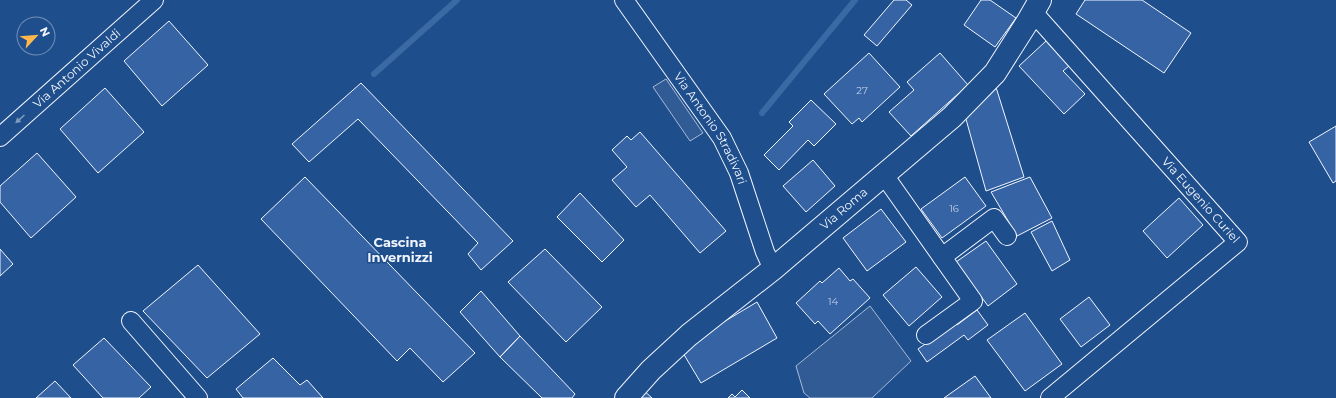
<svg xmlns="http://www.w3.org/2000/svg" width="1336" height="398" font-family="Montserrat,sans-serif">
  <rect width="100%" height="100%" fill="#1f4e8c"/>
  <path fill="#305b95" stroke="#a8bbd7" d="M666 79 703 133 690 141 653 87Z
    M870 306 911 361 872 398H810L804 393 796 366Z"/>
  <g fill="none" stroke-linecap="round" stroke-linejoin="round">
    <path stroke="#3b69a3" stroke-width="6" d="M374 74 457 0
      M762 113 855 0"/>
  </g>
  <path fill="#3563a3" stroke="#f2f6ff" d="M894 0H906L912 5 877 46 864 35Z
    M981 0H990L1016 18 995 47 964 25Z
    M1085 0H1142L1191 33 1164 73 1076 14Z
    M169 21 208 65 162 106 124 61Z
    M1046 41 1069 66 1063 71 1085 94 1064 114 1019 66Z
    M869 53 900 87 862 122 859 118 852 124 824 94Z
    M940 53 968 85 911 136 889 112 914 90 907 82Z
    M361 83 513 241 481 270 468 254 478 243 358 119 309 162 292 144Z
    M995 84 1024 177 986 191 964 112Z
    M105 88 144 132 98 173 60 129Z
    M811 100 836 124 814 146 808 140 779 170 764 155 793 126 789 122Z
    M1336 126V181L1333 183 1309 142Z
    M640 132 726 231 700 253 650 195 636 207 612 180 627 167 612 150 627 136 631 140Z
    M37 153 76 197 31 238 0 202V186Z
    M813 160 835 186 806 212 783 186Z
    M305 177 475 353 443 382 410 348 397 361 261 219Z
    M965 177 986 206 942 238 921 209Z
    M1030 177 1052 218 1017 236 991 192Z
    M580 193 624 240 602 262 557 217Z
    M1179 198 1203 225 1167 258 1143 231Z
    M881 209 906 242 867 271 843 238Z
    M1052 221 1070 260 1052 271 1031 232Z
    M986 241 1017 284 988 306 956 262Z
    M0 249 13 264 0 276Z
    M545 249 602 307 566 342 508 282Z
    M198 265 260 334 207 378 143 311Z
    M916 267 942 297 909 326 883 295Z
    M839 268 850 281 853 279 870 298 830 334 818 321 815 324 796 303 820 281 822 283Z
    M481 291 520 336 500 357 460 312Z
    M1089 297 1110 325 1081 347 1060 319Z
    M757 302 777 338 701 383 680 348Z
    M977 310 988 325 968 340 964 335 927 362 918 349 955 323 957 325Z
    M1025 313 1062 364 1025 391 987 340Z
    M520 336 575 394 572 398H542L500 357Z
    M104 338 151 387 139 398H103L73 365Z
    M273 358 300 385 307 380 323 398H243L236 389Z
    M975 376 991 398H944Z
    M55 381 71 398H36Z
    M641 388 652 398H633Z
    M742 390 750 398H728L732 394 735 397Z"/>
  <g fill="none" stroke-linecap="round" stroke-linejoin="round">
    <g stroke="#f2f6ff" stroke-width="20">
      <g id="street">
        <path id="s1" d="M624 0 722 138 739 173 765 252 773 269"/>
        <path id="s2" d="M1033 12 1238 242 1050 398"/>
        <path id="s3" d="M0 137 154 0"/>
        <path d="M884 175 973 301 926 335"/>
        <path d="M942 257 994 218 1007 236"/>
        <path d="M131 321 198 398"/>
      </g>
    </g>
    <g stroke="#f2f6ff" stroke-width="24">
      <g id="secondary">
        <path id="s4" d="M626 398 651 370 689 335 773 269 952 117 995 73 1028 21 1040 0"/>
      </g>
    </g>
    <use href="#street" stroke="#1f4e8c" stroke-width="18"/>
    <use href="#secondary" stroke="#1f4e8c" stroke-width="22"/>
  </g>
  <defs><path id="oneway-solid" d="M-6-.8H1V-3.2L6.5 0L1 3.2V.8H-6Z"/></defs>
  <use fill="#7e9ac0" href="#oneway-solid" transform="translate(20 119) rotate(138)"/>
  <g text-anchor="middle" stroke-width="3" stroke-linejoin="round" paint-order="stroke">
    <g font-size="10" fill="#c3d1e8">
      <text x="862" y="94">27</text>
      <text x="954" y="212">16</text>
      <text x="833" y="305">14</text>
    </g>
    <g font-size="12" fill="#f2f6ff" stroke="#1f4e8c">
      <text dy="4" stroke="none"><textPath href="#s3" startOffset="103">Via Antonio Vivaldi</textPath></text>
      <text dy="4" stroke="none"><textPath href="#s1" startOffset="155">Via Antonio Stradivari</textPath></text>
      <text dy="4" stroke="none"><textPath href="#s2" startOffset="252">Via Eugenio Curiel</textPath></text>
      <text dy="4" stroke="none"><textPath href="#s4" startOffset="289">Via Roma</textPath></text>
    </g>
    <g font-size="13" font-weight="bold" fill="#f2f6ff" stroke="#1f4e8c">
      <text x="400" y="247">Cascina<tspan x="400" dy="15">Invernizzi</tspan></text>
    </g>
  </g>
  <g transform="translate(36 36) rotate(64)"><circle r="19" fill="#1f4e8c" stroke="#7391ba"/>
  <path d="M0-3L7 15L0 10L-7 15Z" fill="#ffb74d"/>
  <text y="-6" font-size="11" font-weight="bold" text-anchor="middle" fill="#f2f6ff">N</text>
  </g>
</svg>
